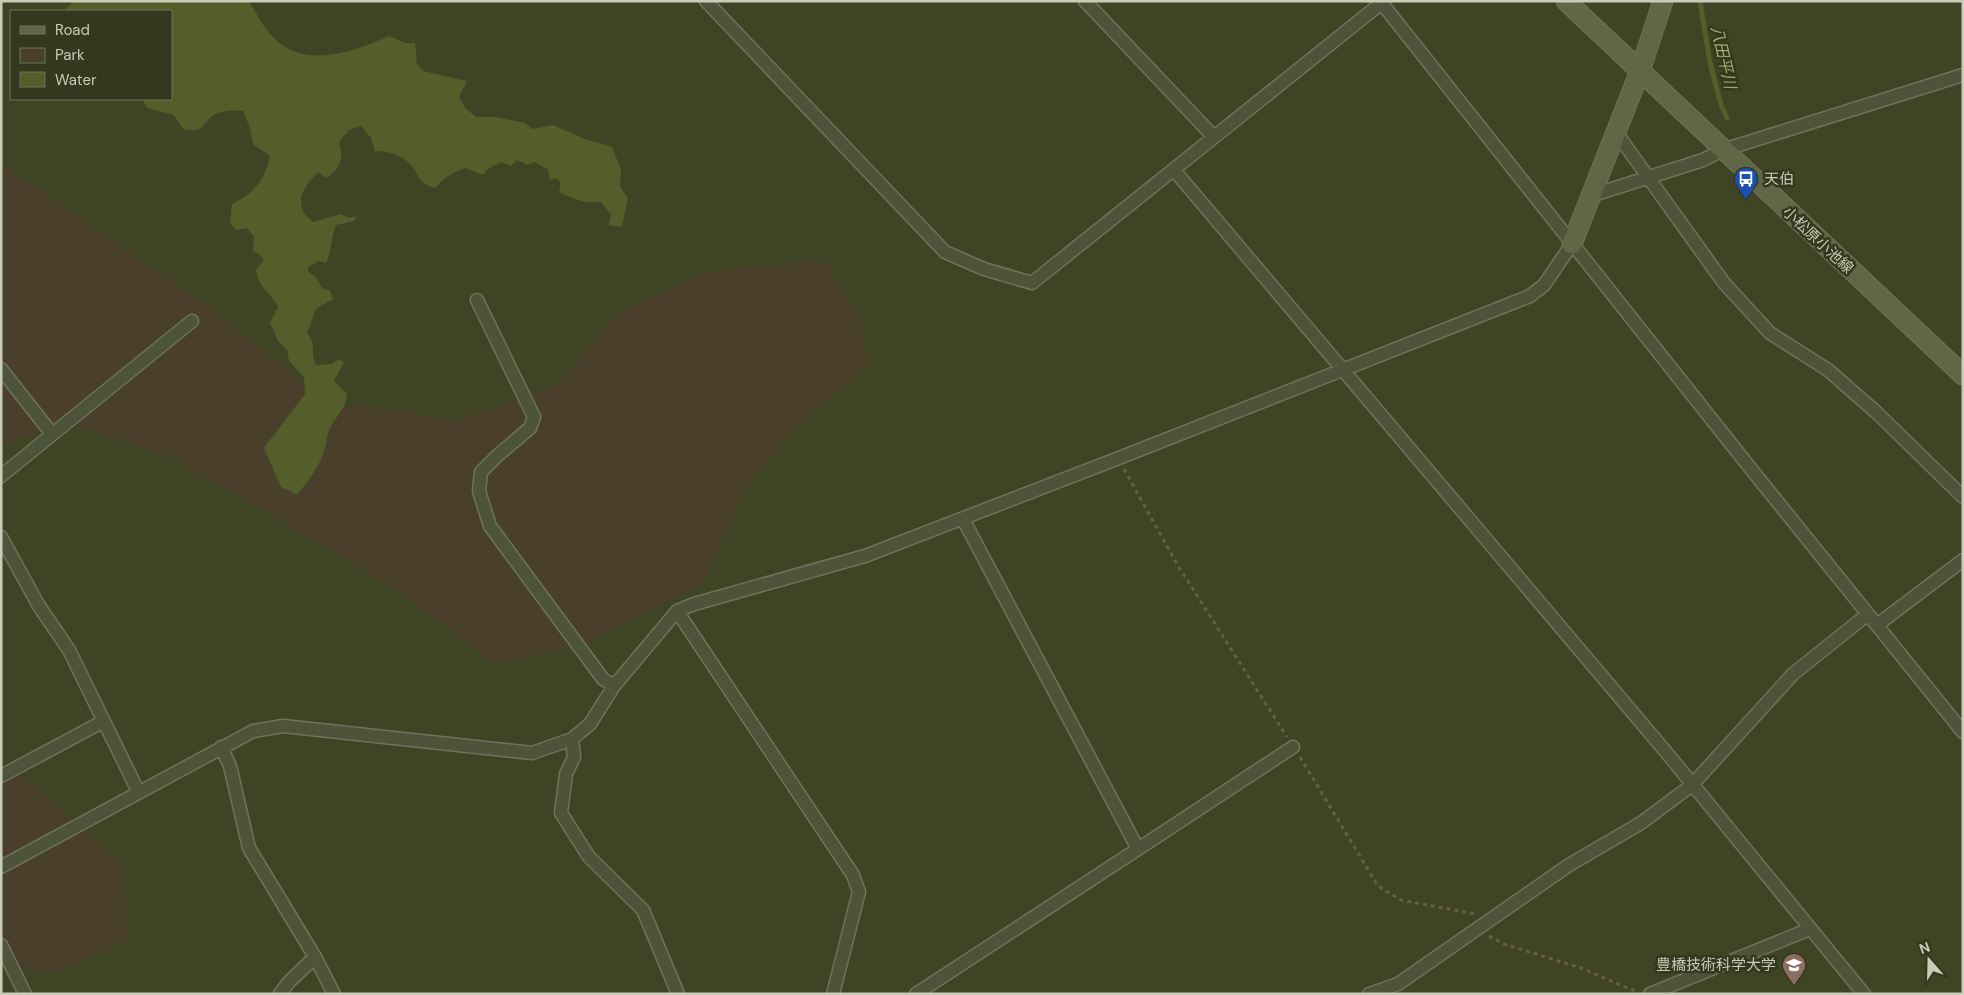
<svg xmlns="http://www.w3.org/2000/svg" width="1964" height="995" font-family="'DM Sans','Noto Sans JP',sans-serif">
  <rect width="100%" height="100%" fill="#3e4424"/>
  <path fill="#493f2a" d="M1 163 213 310 328 402 459 420 559 384 619 312 706 272 825 261 861 318 868 364 794 430 744 490 704 583 586 644 495 664 396 589 175 459 67 422 1 446Z
    M1 755 124 865 128 940 59 972 1 969Z"/>
  <path fill="#535e2b" d="M75 1H249C256 13 263 27 273 37 304 70 354 52 389 36L406 43H415L417 64 423 71 467 81 459 97 465 108 476 117H495L525 123 532 129 553 125 585 139 612 147 621 169 620 186 628 198 622 227 608 225 611 215 601 202C585 204 574 199 559 192L561 183 556 178 550 180 548 170 535 162 527 165 517 160 511 166 501 162 489 168 483 175 465 168C453 173 443 177 436 188 418 184 421 177 411 165 402 155 388 151 375 151L371 138 361 126 349 130 339 142C344 160 341 167 327 178L318 172C303 188 291 205 313 222L341 214 349 218 357 216 354 221 336 225C331 237 332 251 326 263L318 261 308 267V272L315 276 323 289 330 290 333 299 316 309 307 333C318 347 309 350 316 365L332 364 339 359 344 362 334 381 347 394C346 409 336 416 330 428 327 434 327 441 325 448 320 466 309 480 297 495L281 487 264 448 305 394 304 377 289 361 287 350 278 341 270 323 278 307C271 292 259 289 256 270L264 260 258 253 253 252 254 237 247 228 236 230 230 223 232 204C255 193 264 180 270 156L253 144 250 128 243 111C234 110 219 110 211 117 199 128 204 132 183 129L174 115 147 108 142 99H171V11H65L64 10Z"/>
  <g fill="none" stroke-linecap="round" stroke-linejoin="round">
    <path stroke="#535e2b" stroke-width="5" d="M1700 1 1710 63 1721 105 1727 118"/>
    <g stroke="#6e745b" stroke-width="15">
      <path id="street" d="M706 1 945 252 984 269 1032 283 1384 1
        M1085 1 1214 137
        M1380 1 1751 469 1963 732
        M1615 131 1724 283 1770 333 1828 370 1876 412 1963 497
        M1174 170 1666 752 1864 994
        M1590 196 1703 160 1723 150 1963 75
        M477 300 534 417 530 428 497 456 481 472 479 491 490 526 603 679 614 686
        M1 369 52 434
        M1 476 192 321
        M1 537 39 606 69 650 138 791
        M677 611 853 875 859 892 833 994
        M1877 625 1963 560
        M572 739 574 757 566 774 561 813 589 857 643 910 678 994
        M221 747 230 766 249 848 315 957 334 994
        M1 776 104 721
        M1138 849 1293 747
        M1 867 253 731 283 726 532 753 572 739 590 724 614 686 677 611 694 604 865 556 1119 458 1530 296 1544 285 1572 244
        M1 945 25 994
        M280 994 288 983 315 957
        M916 994 1138 849 963 519
        M1369 994 1398 984 1569 865 1641 823 1692 785 1793 674 1868 614
        M1650 994 1810 929"/>
    </g>
    <g stroke="#6e745b" stroke-width="21">
      <path id="secondary" d="M1566 1 1963 375
        M1572 244 1640 71 1663 1"/>
    </g>
    <path stroke="#665e4a" stroke-width="3" stroke-dasharray="4 4" stroke-linecap="butt" d="M1124 469 1177 564 1287 737
      M1300 757 1378 886 1401 900 1476 914
      M1489 936 1504 944 1581 968 1637 992"/>
    <use href="#street" stroke="#4e5439" stroke-width="12"/>
    <use href="#secondary" stroke="#5f6747" stroke-width="19"/>
  </g>
  <defs>
    <g id="bus-pin" transform="scale(1.25)"><path d="M0 17L-7.5 6A9.5 9.5 0 1 1 7.5 6Z" fill="#1a4fb4" stroke="#33391e"/><path d="M-5-6H5V4H4V6H2V4H-2V6H-4V4H-5ZM-3.5-4V0h7V-4ZM-3.5 1.2v1.5H-2V1.2ZM2 1.2v1.5H3.5V1.2Z" fill="#fff"/></g>
    <g id="university-pin" transform="scale(1.25)"><path d="M0 17L-7.5 6A9.5 9.5 0 1 1 7.5 6Z" fill="#8d6e63" stroke="#33391e"/><path d="M0-5L7-2L0 1L-7-2ZM-4 1L0 2.5L4 1V4Q0 6-4 4Z" fill="#fff"/></g>
  </defs>
  <g fill-rule="evenodd">
    <use href="#bus-pin" x="1746" y="179"/>
    <use href="#university-pin" x="1794" y="965"/>
  </g>
  <g text-anchor="middle" stroke-width="5" stroke-linejoin="round" paint-order="stroke">
    <g font-size="15" fill="#c8cdb7" stroke="#33391e" text-anchor="start">
      <text x="1764" y="184">天伯</text>
      <text x="1776" y="970" text-anchor="end">豊橋技術科学大学</text>
    </g>
    <g font-size="15" fill="#c8cdb7" stroke="#33391e">
      <text transform="translate(1818 240) rotate(43)" y="5">小松原小池線</text>
    </g>
    <g font-size="16" font-style="italic" fill="#a2af6d" stroke="#33391e">
      <text transform="translate(1724 57) rotate(77)" y="6">八田平川</text>
    </g>
  </g>
  <rect width="1964" height="995" fill="none" stroke="#c8cdb7" stroke-width="5"/>
  <rect x="10" y="10" width="162" height="90" fill="#33391e" stroke="#6f745b"/>
  <rect x="20" y="26" width="25" height="8" fill="#5f6747" stroke="#6f745b"/>
  <text x="55" y="35" font-size="15" fill="#c8cdb7">Road</text>
  <rect x="20" y="48" width="25" height="15" fill="#493f2a" stroke="#6f745b"/>
  <text x="55" y="60" font-size="15" fill="#c8cdb7">Park</text>
  <rect x="20" y="72" width="25" height="15" fill="#535e2b" stroke="#6f745b"/>
  <text x="55" y="85" font-size="15" fill="#c8cdb7">Water</text>
  <g transform="translate(1929 960) rotate(340)" stroke="#33391e" stroke-width="4" paint-order="stroke">
  <path d="M0-4L9 19L0 12L-9 19Z" fill="#c8cdb7"/>
  <text y="-8" font-size="14" font-weight="bold" text-anchor="middle" fill="#c8cdb7">N</text>
  </g>
</svg>
